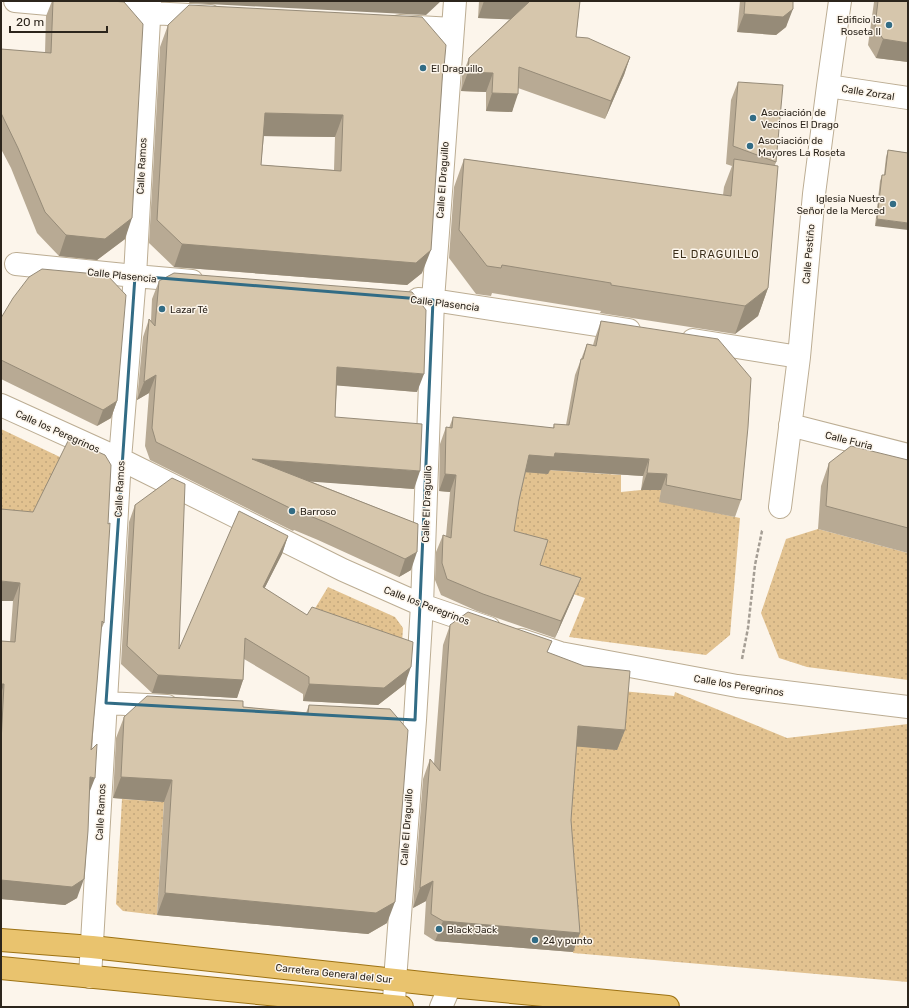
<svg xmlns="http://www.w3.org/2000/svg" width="909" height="1008" font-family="Rubik,sans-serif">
  <defs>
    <pattern id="grass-dots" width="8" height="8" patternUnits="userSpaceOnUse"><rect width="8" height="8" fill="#e2c290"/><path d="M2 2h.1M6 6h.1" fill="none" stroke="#c2a77c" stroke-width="1.8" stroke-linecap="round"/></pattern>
  </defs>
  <rect width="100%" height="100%" fill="#fcf5eb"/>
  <path fill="url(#grass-dots)" d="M1 429 62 458 26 530 1 528Z
    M549 470 621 475V492L641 490H661L660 501 740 518 730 635 706 655 569 637 585 598 534 581 508 547 523 472Z
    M818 529 908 553V680L807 667 779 658 761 613 786 539Z
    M328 587 395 617 403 628 401 658 311 615Z
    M622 691 674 696 675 692 787 738 908 724V982L573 953 563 840 571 746Z
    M122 799 164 802 157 915 123 911 116 904Z"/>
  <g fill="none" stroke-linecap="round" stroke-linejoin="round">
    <g stroke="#bcad93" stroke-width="24">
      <path id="minor" d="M15 1 149 13 210 16
        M400 26 453 29
        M828 86 908 98
        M16 264 135 276 192 281
        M418 299 433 300 629 330
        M693 340 799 357
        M1 405 120 459 343 570 422 605 489 628
        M790 425 908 455
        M780 507 799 357 814 194 828 86 840 1
        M521 640 560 653 737 686 908 707
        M106 703 167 706
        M90 977 120 459 135 276 150 1
        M394 1006 395 980 415 720 422 605 433 300 455 1"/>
    </g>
    <g stroke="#bcad93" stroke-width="24">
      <path id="secondary" d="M441 1007 450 986"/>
    </g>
    <g stroke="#9d7213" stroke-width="24">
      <path id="primary" d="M1 940 92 947 450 986 668 1007
        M1 968 402 1007"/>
    </g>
    <path stroke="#a59e95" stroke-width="2.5" stroke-dasharray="4 2" stroke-linecap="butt" d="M742 659 748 628 755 565 762 531 763 530"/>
    <use href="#minor" stroke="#fff" stroke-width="22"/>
    <use href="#secondary" stroke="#fff" stroke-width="22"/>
    <use href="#primary" stroke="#e9c36e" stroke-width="22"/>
  </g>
  <path fill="#b8aa94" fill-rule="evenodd" d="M52 1H112L125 239 97 260 59 256 37 233 11 168 1 149V49L45 53 46 16Z
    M479 1H580L576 37 630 57 624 75 605 119 518 88 512 112 486 111V92L461 91 462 76 469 58 510 19 478 18Z
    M740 1H793L786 27 776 35 737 32Z
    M866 1H908V62L876 58 868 45 874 2Z
    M168 25 444 67 443 71 422 273 407 285 174 267 149 243 160 47ZM264 136 335 137 334 170 261 165Z
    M738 82 776 162 775 165 768 288 758 316 735 334 600 313 601 311 492 293 491 296 476 294 449 258 454 187 464 159 723 195 724 187 732 166 726 164 731 100Z
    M888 150 908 153 875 226 880 181 882 175H884L886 157Z
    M159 281 417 392 337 385 335 417 414 489 310 481 418 524 411 570 399 577 318 540 294 530 293 531 150 460 145 446 149 393 137 400 143 337 149 319 151 321 152 299Z
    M1 318 117 401 111 418 97 426 1 379Z
    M601 321 741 500 735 517 659 502 661 490H641L643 476 550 470 548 474 526 472 519 500 514 531 540 565 574 595 555 638 477 611 441 595 435 580 436 552 443 535 446 536 450 492 439 491 440 444 446 427 449 428 453 417 553 428 554 424 566 425 575 375 587 344 593 345 595 338Z
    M908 460V553L818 529 821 486 829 463Z
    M135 505 179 649 288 536 282 554 264 589 405 684 378 705 303 701V694L244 659 243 680 237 698 152 693 121 664 129 522Z
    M1 509 104 623 101 630 91 750 89 793 77 898 65 905 1 899V641L10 642 13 601Z
    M450 625 547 653 625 730 617 750 577 746 571 820 580 933 573 952 435 941 424 934 426 901 413 908 423 779 430 759 434 764 443 645Z
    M309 705 387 923 368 934 157 915 164 802 113 798 116 738 124 717 243 707 306 713Z"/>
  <path fill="#968b78" d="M190 1H441L426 15 189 3Z
    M484 1H516L529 2 522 20 478 18Z
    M793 9 786 27 776 35 737 32 744 14Z
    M883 39 908 43V62L876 58Z
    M630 57 624 75 605 119 611 101Z
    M468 72 493 73 486 92 461 91Z
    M492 93 518 94 512 112 486 111Z
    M265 113 343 115 335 137 257 136Z
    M132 218 125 239 97 260 59 256 66 235Z
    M877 219 908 223V230L875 226Z
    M182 244 431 250 422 273 407 285 174 267Z
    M768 288 758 316 735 334 745 306Z
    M337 367 424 374 417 392 331 385Z
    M156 375 149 393 137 400 144 382Z
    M117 401 111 418 97 426 103 410Z
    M555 453 649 459 643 476 550 470 548 474 523 472 529 455Z
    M252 459 420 471 414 489 246 477Z
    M647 473 667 474 661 490H641Z
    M445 474 456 475 450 492 439 491Z
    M288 536 282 554 256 605 263 587Z
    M417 552 411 570 399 577 405 559Z
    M581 578 574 595 555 638 561 621Z
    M1 581 20 583 13 601H1Z
    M411 667 405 684 378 705 303 701 309 684Z
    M158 675 243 680 237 698 152 693Z
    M1 684H4L1 694Z
    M578 726 625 730 617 750 571 746Z
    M90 777 95 778 88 796Z
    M121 777 172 780 164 802 113 798Z
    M84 879 77 898 65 905 1 899V880Z
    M433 881 426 901 413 908 420 888Z
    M165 893 395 902 387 923 368 934 157 915Z
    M443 921 580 933 573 952 435 941Z"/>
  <path fill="#d6c6ac" stroke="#968b78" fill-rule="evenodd" d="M53 1H112L124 2 143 24 132 218 105 239 66 235 45 212 18 148 1 113V49L51 53Z
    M516 1H580L576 37 588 38 630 57 611 101 519 67 518 94 492 93 493 73 468 72 469 58 529 2Z
    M745 1H793V9L783 17 744 14Z
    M878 1H908V43L883 39 875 26Z
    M189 5 422 17 446 45 444 67H443L431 250 416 263 182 244 157 220 168 25ZM265 113 343 115 341 171 261 165Z
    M738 82 783 85 776 162 733 146Z
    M888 150 908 153V223L877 219 882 175H885Z
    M464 159 731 196 734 159 778 166 768 288 745 306 611 285V283L502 265 501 268 487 266 459 230Z
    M42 269 107 275 126 295 117 401 103 410 1 360V318L13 298 29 277Z
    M174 273 412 292 426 310 424 374 337 367 335 417 422 424 420 471 252 459 418 524 417 552 405 559 325 522 300 512V513L156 442 152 428 156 375 144 382 149 319 155 326 159 281Z
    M601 321 718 339 751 378 748 427 741 500 666 485 667 474 647 473 649 459 555 453 554 457 529 455 519 500 514 531 548 540 540 565 581 578 561 621 483 594 447 579 442 563 443 535 451 538 456 475 445 474 446 427 452 428 453 417 554 428V424L569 425 581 359H583L587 344 596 346Z
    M69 439 105 455 111 465 108 524 110 523 104 623 102 621 97 683 91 750 97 744 95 778 90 777 88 831 84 879 72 887 1 880V743L4 684H1V641L15 642 20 583 1 581V509L33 512Z
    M851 446 908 460V528L826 506 829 463Z
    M172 478 185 484 179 649 239 511 288 536 263 587 307 615 312 607 413 642 411 667 384 688 309 684V677L245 638 243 680 158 675 127 646 135 505Z
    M468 612 552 641 547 652 584 666 630 671 625 730 578 726 571 820 580 933 443 921 431 914 433 881 420 888 430 759 440 771 450 625Z
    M147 696 243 701V707L308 713 309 705 390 709 408 730 395 902 376 913 165 893 172 780 121 777 124 717Z"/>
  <path fill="none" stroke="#326c85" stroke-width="3" stroke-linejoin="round" d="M135 276 433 300 415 720 106 703Z"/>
  <g fill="#326c85" stroke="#fcf5eb" stroke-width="1.5">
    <circle cx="889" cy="25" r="4"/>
    <circle cx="423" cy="68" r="4"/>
    <circle cx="753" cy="118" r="4"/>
    <circle cx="750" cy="146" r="4"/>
    <circle cx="893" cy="204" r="4"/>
    <circle cx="162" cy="309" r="4"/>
    <circle cx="292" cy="511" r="4"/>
    <circle cx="439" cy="929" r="4"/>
    <circle cx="535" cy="940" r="4"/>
  </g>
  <g text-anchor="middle" stroke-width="3" stroke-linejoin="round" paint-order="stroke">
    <g font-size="10" fill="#2c251c" stroke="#fcf5eb" text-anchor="start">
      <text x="881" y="23" text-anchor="end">Edificio la<tspan x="881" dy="12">Roseta II</tspan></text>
      <text x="431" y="72">El Draguillo</text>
      <text x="761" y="116">Asociación de<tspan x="761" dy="12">Vecinos El Drago</tspan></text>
      <text x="758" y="144">Asociación de<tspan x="758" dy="12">Mayores La Roseta</tspan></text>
      <text x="885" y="202" text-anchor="end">Iglesia Nuestra<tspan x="885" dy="12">Señor de la Merced</tspan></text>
      <text x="170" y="313">Lazar Té</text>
      <text x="300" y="515">Barroso</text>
      <text x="447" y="933">Black Jack</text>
      <text x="543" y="944">24 y punto</text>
    </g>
    <g font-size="10" fill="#2c251c" stroke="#fcf5eb">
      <text transform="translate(868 92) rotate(9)" y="4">Calle Zorzal</text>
      <text transform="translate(141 166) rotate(-87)" y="4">Calle Ramos</text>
      <text transform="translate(442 180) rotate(-86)" y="4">Calle El Draguillo</text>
      <text transform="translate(808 254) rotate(-85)" y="4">Calle Pestiño</text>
      <text transform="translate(122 275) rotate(6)" y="4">Calle Plasencia</text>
      <text transform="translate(445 303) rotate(7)" y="4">Calle Plasencia</text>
      <text transform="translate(58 431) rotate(24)" y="4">Calle los Peregrinos</text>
      <text transform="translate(849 440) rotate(14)" y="4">Calle Furia</text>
      <text transform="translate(119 489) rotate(-87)" y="4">Calle Ramos</text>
      <text transform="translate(426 504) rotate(-88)" y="4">Calle El Draguillo</text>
      <text transform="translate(427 605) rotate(21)" y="4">Calle los Peregrinos</text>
      <text transform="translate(739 685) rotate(9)" y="4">Calle los Peregrinos</text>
      <text transform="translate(100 812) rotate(-87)" y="4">Calle Ramos</text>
      <text transform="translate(406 827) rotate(-86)" y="4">Calle El Draguillo</text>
      <text transform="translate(334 973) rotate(6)" y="4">Carretera General del Sur</text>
    </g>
    <g font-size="11" letter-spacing="1" fill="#3b2e19" stroke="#fcf5eb">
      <text x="716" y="258">EL DRAGUILLO</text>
    </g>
  </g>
  <rect width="909" height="1008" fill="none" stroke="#2c251c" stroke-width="4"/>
  <path d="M10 26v6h97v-6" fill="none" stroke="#2c251c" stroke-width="2"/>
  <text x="16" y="26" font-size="12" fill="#2c251c" stroke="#fcf5eb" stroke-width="3" paint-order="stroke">20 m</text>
</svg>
